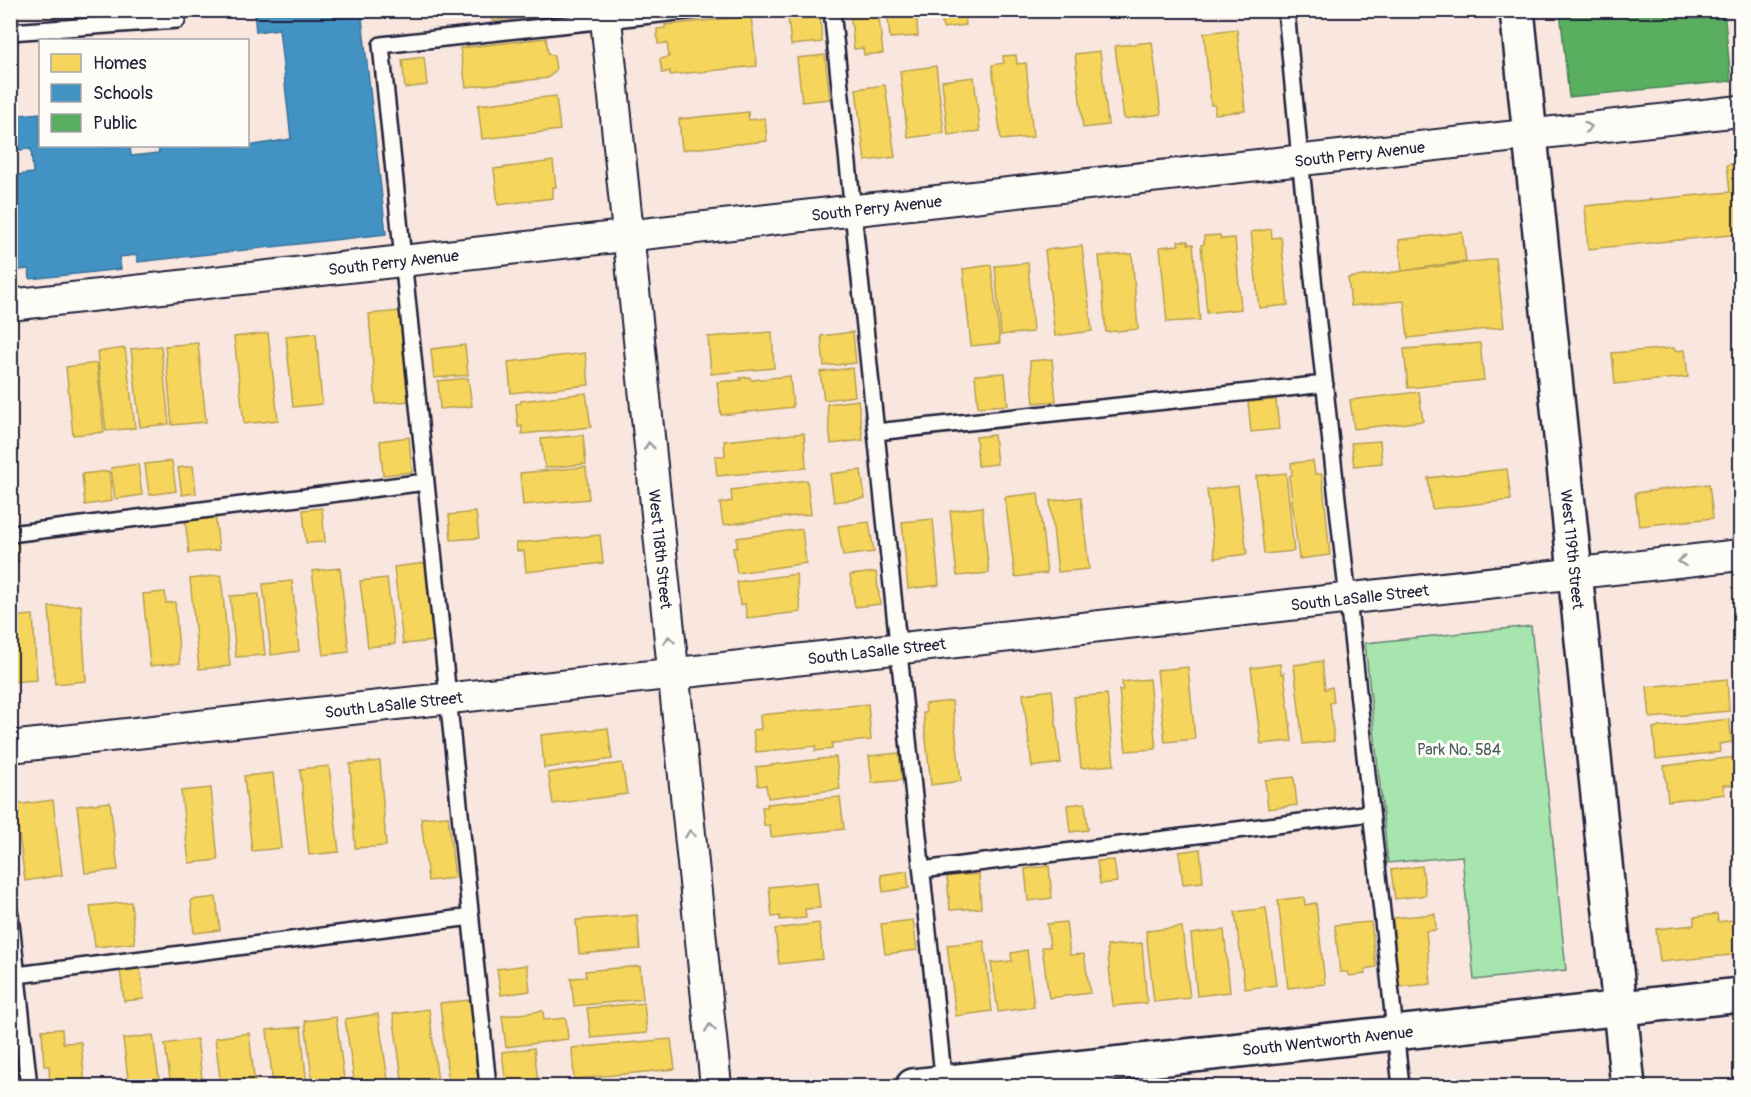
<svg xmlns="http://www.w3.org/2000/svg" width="1751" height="1097" font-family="Pangolin,sans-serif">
  <rect width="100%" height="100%" fill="#f8e6df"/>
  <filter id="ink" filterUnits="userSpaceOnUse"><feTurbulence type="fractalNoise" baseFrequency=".0167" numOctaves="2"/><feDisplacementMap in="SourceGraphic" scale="12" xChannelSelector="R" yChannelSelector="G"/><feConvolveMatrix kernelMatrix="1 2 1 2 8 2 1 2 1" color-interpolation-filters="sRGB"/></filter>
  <g filter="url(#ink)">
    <path fill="#a6e5ad" stroke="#648474" stroke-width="1.5" d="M1531 626 1566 970 1474 980 1462 856 1388 863 1365 643Z"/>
    <path fill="#f6d55c" stroke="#b69f52" stroke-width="1.5" d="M491 10H555V14L492 21Z
      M850 10H878L883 53 864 55 863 48 854 49Z
      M887 10H916L918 36 890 38Z
      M940 10H964L966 25 943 28Z
      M820 13 822 42 791 45 788 16Z
      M751 16 757 66 670 75V71L662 73 660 59 669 57 667 43 658 44 657 29 665 28V25Z
      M1237 29 1245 111 1215 114V105H1211L1204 33Z
      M546 38 548 53 554 56 556 70 548 78 466 87 460 48Z
      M1152 42 1161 114 1124 119 1115 46Z
      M1100 51 1108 125 1083 128 1075 54Z
      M825 55 830 99 802 102 797 58Z
      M1016 55 1017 64 1026 63 1033 137 1001 140 992 65 1004 63 1003 56Z
      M424 57 427 85 405 88 402 60Z
      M936 66 944 133 908 138 900 71Z
      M974 77 980 131 948 135 942 81Z
      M885 85 895 157 865 161 856 89Z
      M556 96 560 130 482 139 478 105Z
      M748 112 749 120 765 118 767 141 682 150 679 119Z
      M553 161 556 187H553V198L498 205 494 169Z
      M1740 163V234L1588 249 1585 206 1730 192 1727 165Z
      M1271 229 1272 238 1281 237 1288 305 1259 308 1251 232Z
      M1462 232 1466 261 1402 271 1399 240Z
      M1220 235 1221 239 1235 238 1241 309 1207 313 1201 245 1204 244V236Z
      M1178 241H1188V244H1193L1200 320 1167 322 1160 247 1179 245Z
      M1082 246 1092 331 1055 336 1045 250Z
      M1132 254 1138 329 1106 332 1099 256Z
      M1496 259 1504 327 1408 338 1404 301 1351 306 1348 278Z
      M1028 263 1033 332 1001 335 995 266Z
      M991 265 1000 343 971 346 963 269Z
      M401 311 409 401 376 404 369 314Z
      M772 332 774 368 711 374 708 337Z
      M853 332 856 363 824 366 821 336Z
      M268 333 278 420 244 424 234 337Z
      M316 333 322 404 293 407 286 336Z
      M198 343 206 422 172 425 165 346Z
      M1480 343 1484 380 1408 388 1404 349Z
      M465 345 468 375 434 378 431 349Z
      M161 346 169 424 140 427 131 349Z
      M125 348 135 428 106 431 97 352Z
      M1674 348 1675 351 1685 350 1688 377 1615 384 1612 353Z
      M585 353 589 385 511 393 508 362Z
      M1052 359 1056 401 1034 403 1030 361Z
      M97 363 104 432 73 435 66 367Z
      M852 368 855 396 824 400 820 372Z
      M1005 373 1008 405 978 407 975 375Z
      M790 376 793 407 721 415 717 382 741 380 740 378 749 377 752 380Z
      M468 378 472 406 440 409 438 381Z
      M1419 392 1423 421 1354 429 1350 400Z
      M586 393 591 427 522 434V426L518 427 516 404 521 403V401Z
      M858 400 863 440 831 444 827 404Z
      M1276 400 1279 429 1251 432 1248 402Z
      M804 433 806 468 717 476 715 456H725L724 441Z
      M583 435 586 464 545 468 541 439Z
      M994 435 997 464 978 466 976 437Z
      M409 437 412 472 383 475 380 441Z
      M1380 441 1382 463 1354 466 1351 443Z
      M172 461 176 491 149 495 145 464Z
      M1313 461 1315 474H1322L1330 555 1299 559 1289 476 1292 475 1291 463Z
      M138 464 142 495 115 499 111 468Z
      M193 466 196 493 182 495 178 468Z
      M586 467 589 499 523 505 520 473Z
      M1507 469 1511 500 1432 509 1428 478Z
      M861 470 865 498 834 502 830 474Z
      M109 471 112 501 85 505 82 474Z
      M1286 473 1294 551 1264 554 1256 476Z
      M807 480 811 514 723 525 720 503 732 501 731 490Z
      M1709 484 1713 518 1639 526 1635 493Z
      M1238 486 1247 554 1215 558 1207 490Z
      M1038 493 1047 573 1015 577 1005 497Z
      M1081 497 1089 569 1058 572 1050 501Z
      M982 507 989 573 957 576 950 511Z
      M322 508 325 542 306 543 303 510Z
      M476 512 479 538 451 540 449 515Z
      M215 515 219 550 189 553 185 519Z
      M933 519 939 585 908 589 902 522Z
      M869 522 874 552 843 556 838 526Z
      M802 529 806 563 737 573 733 548H737V538Z
      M600 535 603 563 526 572 524 551H517L516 543Z
      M10 537H17L19 562H10Z
      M425 563 433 641 403 644 394 567Z
      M340 568 349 652 323 655 312 571Z
      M876 572 880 604 855 607 850 575Z
      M796 574 801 612 747 618 745 604 740 605 737 582Z
      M221 575 230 666 199 669 190 579Z
      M387 578 395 644 368 647 360 581Z
      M292 581 299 651 271 655 263 584Z
      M165 592 166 603 175 602 180 663 150 666 143 594Z
      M259 594 265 655 236 657 230 596Z
      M81 605 86 681 55 684 49 607Z
      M33 615 37 680 10 682V617Z
      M1322 661 1325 689 1332 687 1334 702 1330 703 1334 741 1303 744 1294 665Z
      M1280 664 1281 674 1284 673 1292 741 1261 744 1251 668Z
      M1188 667 1195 739 1165 742 1157 670Z
      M1149 679 1156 749 1126 751 1119 690H1123L1122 682Z
      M1727 679 1729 711 1650 718 1647 687Z
      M1052 690 1061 763 1032 767 1023 694Z
      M1107 694 1114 765 1081 768 1074 697Z
      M952 701 961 781 931 785 923 713H926L925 704Z
      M868 704 871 740 832 743V749L815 751 816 746 756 752 753 730 761 729 760 715Z
      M1729 719 1732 742 1719 744 1720 752 1656 759 1653 728Z
      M608 728 612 759 544 768 541 735Z
      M899 753 902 780 872 783 869 756Z
      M836 757 840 789 768 798 766 785 758 786 756 767Z
      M1735 757 1737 785H1723L1725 794 1668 801 1664 766Z
      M380 761 386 846 355 848 350 764Z
      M622 763 627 794 553 804 548 773Z
      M329 766 339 852 309 855 300 769Z
      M273 773 281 848 252 851 244 776Z
      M1294 777 1297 805 1268 809 1265 780Z
      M211 788 218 860 189 863 181 791Z
      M840 797 844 829 771 837 770 825 764 826 762 807H768L767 804Z
      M53 800 62 875 25 881 15 805Z
      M110 802 118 870 85 873 77 806Z
      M1085 803 1088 830 1070 832 1067 805Z
      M448 816 455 878 428 881 421 818Z
      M1200 849 1203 882 1183 884 1179 852Z
      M1114 860 1117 882 1100 884 1097 861Z
      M1049 866 1052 898 1028 901 1025 869Z
      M1422 866 1426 895 1395 899 1391 870Z
      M907 871 909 888 883 892 881 875Z
      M979 874 981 908 950 910 947 876Z
      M817 882 820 908 805 909 806 918 780 920V916L772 917 769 887Z
      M216 897 220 930 194 933 191 900Z
      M1304 897 1305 905 1316 903 1325 984 1288 988 1278 900Z
      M131 902 135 943 95 947 90 906Z
      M1266 908 1276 985 1245 989 1235 912Z
      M1435 914 1436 930 1426 931 1431 984 1399 987 1393 918Z
      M1717 914 1718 922 1740 919V954L1660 962 1656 929 1694 925V917Z
      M637 915 640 949 579 954 576 920Z
      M913 920 917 950 885 954 881 924Z
      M1066 922 1070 955 1084 954 1090 993 1049 998 1042 947H1050L1047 924Z
      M1371 922 1376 967 1365 969V974L1349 976 1347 972H1340L1335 925Z
      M819 923 823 959 779 964 775 929Z
      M1182 927 1190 998 1154 1002 1146 931Z
      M1224 930 1230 992 1197 996 1191 934Z
      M984 941 992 1011 956 1016 947 945Z
      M1142 943 1147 1003 1113 1006 1107 946Z
      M1027 950 1034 1007 998 1012 991 963 1012 961 1011 953Z
      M527 965 530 991 501 995 497 969Z
      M640 966 643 999 574 1006 571 978 586 977 585 971Z
      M140 968 144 999 124 1001 120 970Z
      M470 1000 480 1084 449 1086 440 1003Z
      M644 1003 647 1033 591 1038 587 1008Z
      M429 1009 438 1083 403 1086 393 1014Z
      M543 1011 544 1020 566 1018 568 1039 506 1047 502 1016Z
      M378 1014 389 1086H355L345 1019Z
      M336 1017 345 1086H313L305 1021Z
      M301 1027 307 1086H273L267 1030Z
      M62 1029 63 1043 81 1042 85 1086H50L49 1066H44L42 1030Z
      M249 1033 255 1086H221L215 1038Z
      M153 1035 160 1086H129L123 1039Z
      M197 1039 203 1086H171L165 1044Z
      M671 1039 675 1069 574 1079 572 1048Z
      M534 1048 538 1082 506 1085 502 1052Z
      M1740 1078V1086H1685L1687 1084Z"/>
    <path fill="#4393c3" stroke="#39719a" stroke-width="1.5" d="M254 10H381L382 16 362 18 386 234 138 262 137 255 119 257 121 269 30 279 29 269 10 271V176L33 173 31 149 10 151V116L40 113V146H130L131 156 159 153 158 146H248L291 139 279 29 256 32Z"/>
    <path fill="#5aae61" stroke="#498456" stroke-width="1.5" d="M1560 10H1724L1731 81 1569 97Z"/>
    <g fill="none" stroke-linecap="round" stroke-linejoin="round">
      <g stroke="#22223b" stroke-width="20">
        <path id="lane" d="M832 10 944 1085
          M1286 10 1300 159 1401 1086
          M1740 10V12
          M10 32 177 20 179 10
          M876 432 1325 384
          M10 534 426 482
          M922 870 1371 813
          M10 914 29 1086
          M17 975 471 917
          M488 1086 381 45 696 10"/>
      </g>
      <g stroke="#22223b" stroke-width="34">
        <g id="street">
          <path id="s1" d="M605 10 716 1086"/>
          <path id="s2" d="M10 305 1740 111"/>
          <path id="s3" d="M10 747 1740 555"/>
        </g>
      </g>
      <g stroke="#22223b" stroke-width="38">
        <g id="secondary">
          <path id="s4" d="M1517 10 1628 1086"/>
          <path id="s5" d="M913 1086 1740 995"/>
        </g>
      </g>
      <use href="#lane" stroke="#fdfcf7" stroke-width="15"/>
      <use href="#street" stroke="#fdfcf7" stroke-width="30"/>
      <use href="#secondary" stroke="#fdfcf7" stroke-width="33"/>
    </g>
    <defs><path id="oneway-chevron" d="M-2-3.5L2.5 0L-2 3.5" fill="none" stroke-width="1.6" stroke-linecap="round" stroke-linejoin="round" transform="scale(1.5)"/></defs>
    <g stroke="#9a9aa2">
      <use href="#oneway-chevron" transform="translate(1588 127) rotate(-6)"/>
      <use href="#oneway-chevron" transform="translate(649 446) rotate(-96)"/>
      <use href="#oneway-chevron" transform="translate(1682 561) rotate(174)"/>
      <use href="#oneway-chevron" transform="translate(669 640) rotate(-96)"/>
      <use href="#oneway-chevron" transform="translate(690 834) rotate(-96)"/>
      <use href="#oneway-chevron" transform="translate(710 1028) rotate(-96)"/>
    </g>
  </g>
  <g text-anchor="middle" stroke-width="6" stroke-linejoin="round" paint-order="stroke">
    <g font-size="16" fill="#22223b" stroke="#fdfcf7">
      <text dy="6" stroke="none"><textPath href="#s2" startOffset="1358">South Perry Avenue</textPath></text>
      <text dy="6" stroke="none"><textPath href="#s2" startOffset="872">South Perry Avenue</textPath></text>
      <text dy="6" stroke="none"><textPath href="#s2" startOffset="386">South Perry Avenue</textPath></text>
      <text dy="6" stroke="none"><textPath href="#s4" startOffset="542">West 119th Street</textPath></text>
      <text dy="6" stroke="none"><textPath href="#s1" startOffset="542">West 118th Street</textPath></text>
      <text dy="6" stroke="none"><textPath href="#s3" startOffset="1358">South LaSalle Street</textPath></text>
      <text dy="6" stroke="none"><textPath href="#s3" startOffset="872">South LaSalle Street</textPath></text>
      <text dy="6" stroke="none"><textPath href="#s3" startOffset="386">South LaSalle Street</textPath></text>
      <text dy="6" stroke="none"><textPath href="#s5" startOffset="417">South Wentworth Avenue</textPath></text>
    </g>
    <g font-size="16" fill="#4a5c5d" stroke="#fdfcf7">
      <text x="1459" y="755">Park No. 584</text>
    </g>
  </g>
  <rect width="1751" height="1097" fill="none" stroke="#fdfcf7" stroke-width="36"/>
  <rect x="18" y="18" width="1715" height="1061" fill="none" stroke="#22223b" stroke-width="2" filter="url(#ink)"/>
  <rect x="39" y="39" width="210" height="108" fill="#fdfcf7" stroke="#a5a5ac" stroke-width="1.5"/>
  <rect x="51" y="54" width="30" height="18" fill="#f6d55c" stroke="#a5a5ac" stroke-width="1.5"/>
  <text x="93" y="69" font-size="18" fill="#22223b">Homes</text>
  <rect x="51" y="84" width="30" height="18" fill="#4393c3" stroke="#a5a5ac" stroke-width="1.5"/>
  <text x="93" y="99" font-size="18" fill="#22223b">Schools</text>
  <rect x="51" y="114" width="30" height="18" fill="#5aae61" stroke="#a5a5ac" stroke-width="1.5"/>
  <text x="93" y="129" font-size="18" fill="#22223b">Public</text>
</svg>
